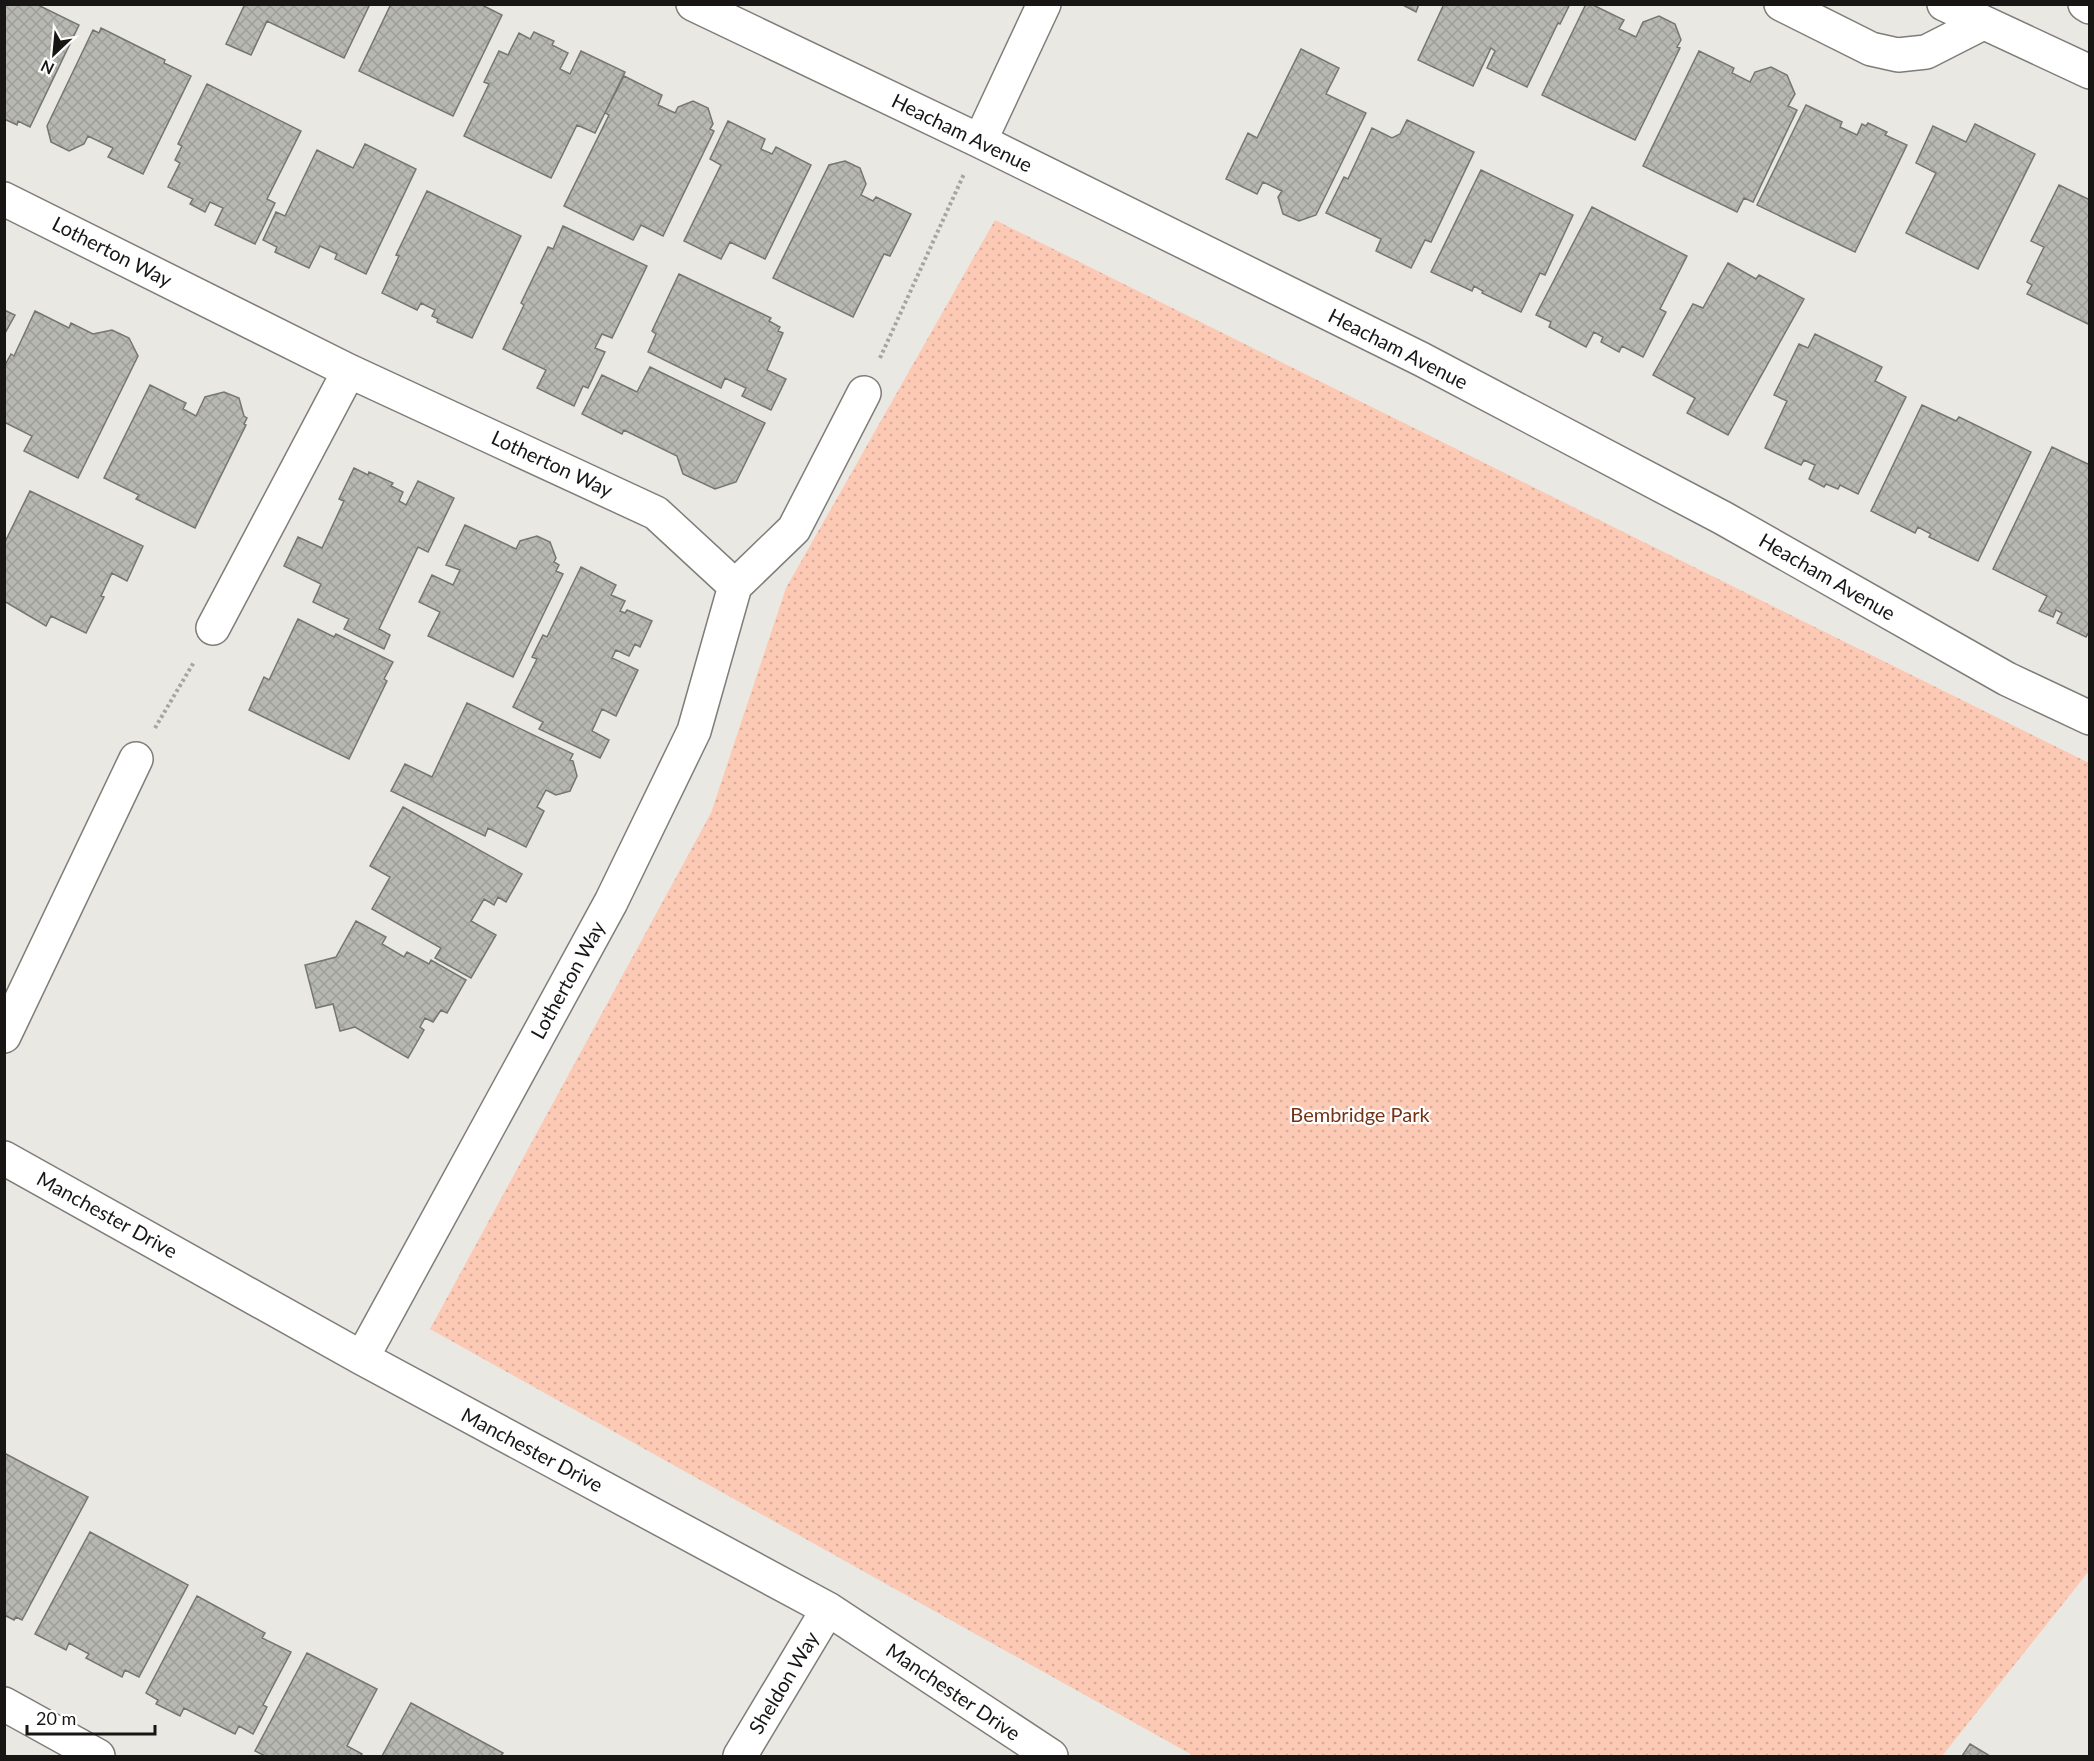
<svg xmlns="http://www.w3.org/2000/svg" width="2094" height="1761" font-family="Lato,sans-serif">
  <defs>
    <pattern id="park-dots" width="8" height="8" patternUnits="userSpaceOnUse" patternTransform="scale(1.5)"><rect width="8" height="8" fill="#fcc9b4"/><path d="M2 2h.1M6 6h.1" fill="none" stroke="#d7ac9a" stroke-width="1.8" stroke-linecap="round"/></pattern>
    <pattern id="building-cross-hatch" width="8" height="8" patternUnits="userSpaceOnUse" patternTransform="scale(1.5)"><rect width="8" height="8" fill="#b8b8b3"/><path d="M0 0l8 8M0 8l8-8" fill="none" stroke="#9d9d99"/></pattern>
  </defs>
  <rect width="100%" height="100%" fill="#eae8e3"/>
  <path fill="url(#park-dots)" d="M995 220 2089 763V1571L1942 1756H1194L430 1329 711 813 786 588Z"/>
  <path fill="url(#building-cross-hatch)" stroke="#757671" stroke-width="1.5" d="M4 4H36L79 25 30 127 18 121 17 125 4 119Z
    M245 4H370L344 58 267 21 251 55 226 44Z
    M391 4H480L502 15 453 116 359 71Z
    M1401 4H1419L1416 12Z
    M1444 4H1570L1560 24 1558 23 1527 87 1487 68 1495 51 1491 48 1473 86 1418 60Z
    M1586 4H1591L1624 20 1619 29 1636 37 1643 22 1659 16 1675 24 1681 40 1677 47 1680 48 1635 140 1542 95Z
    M101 28 165 60 164 63 191 76 143 174 108 157 113 148 88 136 84 144 69 151 51 142 47 126 93 30 99 33Z
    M534 32 554 41 552 45 568 53 560 69 570 74 581 51 625 72 595 133 577 125 551 178 464 136 489 84 484 82 499 51 508 55 519 33 530 39Z
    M1301 49 1339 68 1326 94 1366 113 1316 215 1299 221 1283 214 1278 197 1282 191 1263 182 1257 194 1226 179 1248 133 1257 138Z
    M1699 51 1734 68 1732 73 1750 82 1755 72 1771 67 1787 75 1795 94 1788 106 1797 110 1753 202 1744 198 1737 212 1643 166Z
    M624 76 662 95 658 105 675 113 678 107 693 101 708 108 713 124 710 129 714 131 663 236 641 225 633 240 564 206 609 115 605 113Z
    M207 84 301 131 267 199 275 203 255 244 215 225 223 208 210 202 205 212 190 204 193 199 168 187 180 163 175 160 182 146 178 144Z
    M1806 105 1842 122 1840 127 1857 135 1862 124 1866 126 1868 123 1887 132 1885 135 1907 145 1855 252 1757 205Z
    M1407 120 1474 152 1431 242 1425 240 1411 268 1376 251 1381 239 1326 213 1344 177 1348 179 1372 128 1392 138 1400 134Z
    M728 121 765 139 761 149 772 154 776 147 811 165 765 259 730 242 721 259 684 241 721 165 710 159Z
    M1975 124 2035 154 1978 269 1906 233 1936 173 1916 163 1933 126 1966 142Z
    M365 144 416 169 366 274 335 259 337 254 320 246 309 268 275 252 277 247 263 240 276 212 285 216 317 150 353 168Z
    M845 161 860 168 866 184 861 195 873 201 876 197 911 214 890 256 884 254 853 317 773 278 829 165Z
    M1481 170 1573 215 1545 275 1540 273 1521 312 1482 293 1483 291 1474 286 1472 291 1431 272Z
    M2059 185 2090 200V325L2027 294 2032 285 2027 282 2044 247 2031 241Z
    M427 191 521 236 472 338 437 322 438 319 432 316 435 310 421 303 417 310 382 293 399 256 396 255Z
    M1592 207 1687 256 1660 309 1666 312 1643 357 1622 346 1619 352 1601 342 1603 337 1594 332 1586 347 1549 327 1551 322 1536 315Z
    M563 226 647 266 612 338 602 334 595 348 605 352 588 388 583 386 574 406 537 388 546 370 503 349 524 305 521 303 548 247 553 249Z
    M1728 263 1756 279 1759 275 1804 299 1728 435 1687 413 1695 398 1653 375 1693 304 1703 308Z
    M679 274 771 318 769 321 780 327 778 331 783 333 767 370 786 379 771 410 742 396 746 388 725 378 721 388 648 352 656 334 652 331Z
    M4 310 15 315 4 335Z
    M35 311 69 328 71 323 93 334 112 330 129 338 138 356 78 478 24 451 32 436 4 422V367L11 354 14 356Z
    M1815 334 1882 367 1875 381 1906 397 1858 494 1840 485 1838 489 1826 484 1824 487 1809 479 1815 465 1804 460 1801 465 1765 448 1787 401 1774 395 1799 344 1808 348Z
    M650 367 765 423 736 482 715 489 683 474 677 456 624 430 622 434 582 414 602 375 637 392Z
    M150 385 186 403 183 409 196 416 205 397 224 392 239 398 244 416 247 418 244 424 246 425 195 528 136 499 139 495 104 478Z
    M1922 405 1956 421 1959 417 2031 452 1978 561 1929 537 1931 534 1918 527 1915 533 1871 511Z
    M2052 447 2090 465V630L2086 637 2057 623 2062 613 2056 610 2053 617 2039 611 2047 596 1993 569Z
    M354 468 368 475 369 472 393 483 391 486 403 492 399 501 406 505 418 481 454 498 428 552 418 547 379 629 390 635 384 649 344 629 349 619 313 602 321 584 284 566 298 537 322 548 344 501 339 499Z
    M30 491 143 546 127 581 112 573 101 596 104 597 86 633 51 616 46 626 4 601V544Z
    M465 525 516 549 520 541 537 536 550 542 556 558 554 562 559 565 556 571 563 574 513 677 428 636 440 612 419 602 432 575 453 585 460 570 446 565Z
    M581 567 616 585 611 595 625 601 620 611 625 613 627 610 652 621 640 647 635 644 629 656 616 650 612 658 638 670 616 716 602 709 592 731 609 740 600 758 539 729 543 722 513 707 537 659 532 657 543 635 547 637Z
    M298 619 334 637 336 634 393 662 384 679 387 681 349 759 249 710 264 677 269 680Z
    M467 703 573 754 570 760 573 761 577 776 570 791 556 795 546 790 537 807 544 811 526 847 488 828 485 836 391 791 405 764 432 777Z
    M403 807 522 874 506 902 498 897 494 905 484 899 471 921 496 935 471 978 435 958 441 948 372 909 390 877 370 866Z
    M356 921 386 937 382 944 404 957 407 952 429 964 431 960 466 980 447 1013 441 1010 433 1022 425 1018 420 1027 424 1030 408 1058 355 1027 340 1031 333 1004 316 1008 305 965 336 957Z
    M4 1453 88 1497 22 1620 16 1617 14 1620 4 1615Z
    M90 1532 188 1585 139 1677 125 1670 122 1677 86 1658 89 1654 69 1643 66 1650 35 1634Z
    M197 1596 265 1633 262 1638 291 1652 263 1705 267 1707 253 1734 239 1726 235 1734 184 1708 180 1716 156 1704 158 1700 146 1693Z
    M307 1653 377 1689 347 1746 362 1754 360 1756H265L255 1751Z
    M411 1703 503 1753 501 1756H382Z
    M1970 1744 1990 1756H1962Z"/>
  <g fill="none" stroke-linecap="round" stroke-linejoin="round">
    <g stroke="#7f7d79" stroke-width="36">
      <path id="minor" d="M693 4 980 141 1421 359 1723 518 2007 679 2090 718
        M1781 4 1871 49 1898 55 1926 52 1983 23
        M1944 4 2090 72
        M2085 4 2090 7
        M980 141 1044 4
        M4 199 349 371 656 513 735 586 694 731 611 902 362 1358
        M735 586 794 529 864 393
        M213 628 349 371
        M4 1036 136 759
        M4 1158 362 1358 828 1609 1051 1756
        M4 1704 98 1756
        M740 1756 828 1609"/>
    </g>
    <path stroke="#a6a5a1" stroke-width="4" stroke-dasharray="3 3" stroke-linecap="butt" d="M880 358 964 174
      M155 728 194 662"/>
    <use href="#minor" stroke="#fff" stroke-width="33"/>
  </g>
  <g text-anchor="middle" stroke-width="4.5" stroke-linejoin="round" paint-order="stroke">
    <g font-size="20" fill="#171615" stroke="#fff">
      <text transform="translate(962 133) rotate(26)" y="7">Heacham Avenue</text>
      <text transform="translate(112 252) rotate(27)" y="7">Lotherton Way</text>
      <text transform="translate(1398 349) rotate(27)" y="7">Heacham Avenue</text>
      <text transform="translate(552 464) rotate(25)" y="7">Lotherton Way</text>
      <text transform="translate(1827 577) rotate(30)" y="7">Heacham Avenue</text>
      <text transform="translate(568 980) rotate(-61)" y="7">Lotherton Way</text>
      <text transform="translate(107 1215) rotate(29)" y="7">Manchester Drive</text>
      <text transform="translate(532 1450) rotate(28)" y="7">Manchester Drive</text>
      <text transform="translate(784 1683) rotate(-59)" y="7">Sheldon Way</text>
      <text transform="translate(953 1692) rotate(34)" y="7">Manchester Drive</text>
    </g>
    <g font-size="20" fill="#733214" stroke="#fff">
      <text x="1360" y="1122">Bembridge Park</text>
    </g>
  </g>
  <rect width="2094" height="1761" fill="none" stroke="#171615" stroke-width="12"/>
  <g transform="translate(54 54) rotate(206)" stroke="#ffffff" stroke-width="4.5" paint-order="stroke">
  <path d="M0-4.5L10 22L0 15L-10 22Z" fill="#171615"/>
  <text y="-9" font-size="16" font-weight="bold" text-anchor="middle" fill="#171615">N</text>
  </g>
  <path d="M27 1725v9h128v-9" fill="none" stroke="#171615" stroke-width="3"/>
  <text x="36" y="1725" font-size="18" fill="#171615" stroke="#ffffff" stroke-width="4.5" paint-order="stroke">20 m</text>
</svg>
